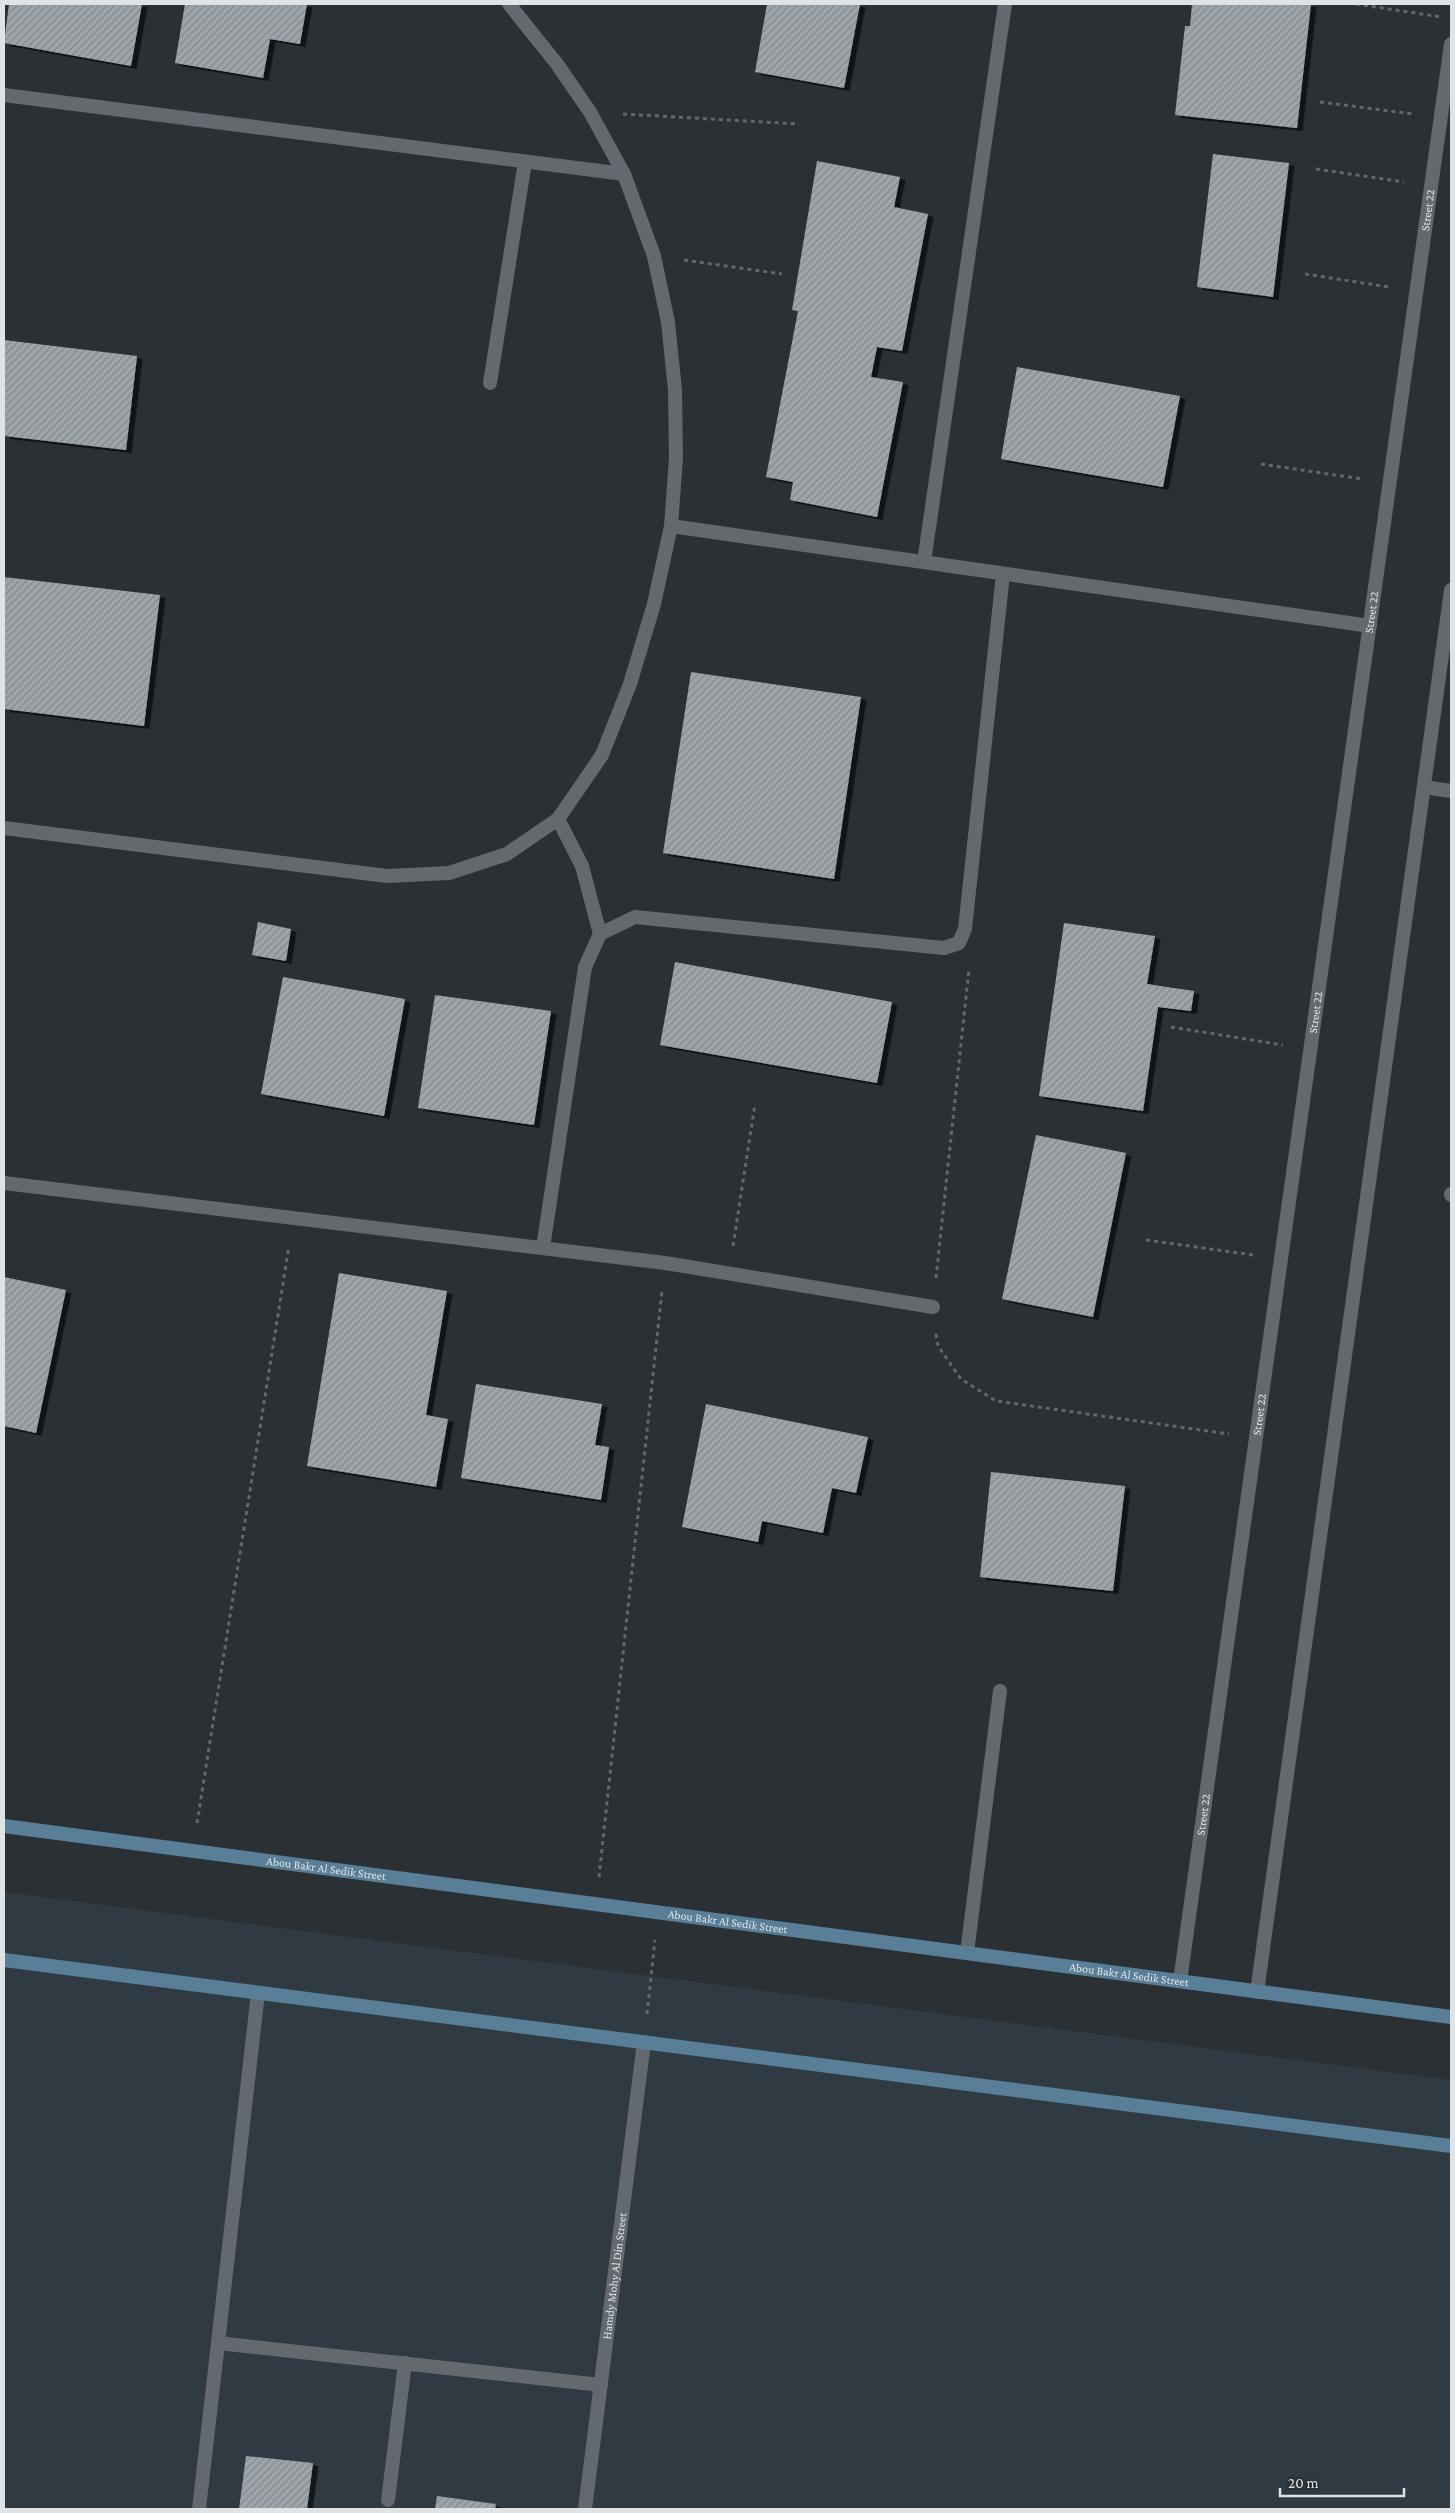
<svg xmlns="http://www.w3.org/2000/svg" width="1455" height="2513" font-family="'Crimson Pro',serif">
  <defs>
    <pattern id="building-hatch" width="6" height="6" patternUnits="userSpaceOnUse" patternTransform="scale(1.25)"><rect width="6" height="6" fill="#9ea5aa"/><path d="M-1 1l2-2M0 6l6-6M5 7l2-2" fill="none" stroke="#83888c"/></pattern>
    <filter id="shadow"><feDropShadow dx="5.5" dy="3" stdDeviation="0" flood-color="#0009"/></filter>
  </defs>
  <rect width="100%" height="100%" fill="#2b3035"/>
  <path fill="#2f3a42" d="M4 1892 1451 2080V2509H4Z"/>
  <path fill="url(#building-hatch)" filter="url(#shadow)" d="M9 4H142L131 66 4 43Z
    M185 4H307L300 44 270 39 263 78 175 63Z
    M767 4H860L844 88 755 72Z
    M1192 4H1311L1297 128 1175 115 1185 26H1190Z
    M1213 154 1289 163 1273 297 1197 287Z
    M817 161 900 177 894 207 928 214 902 351 877 347 871 377 903 382 877 517 790 500 793 482 766 477 798 311 792 310Z
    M4 340 137 356 126 450 4 436Z
    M1017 367 1180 396 1163 487 1001 459Z
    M4 577 160 595 144 726 4 709Z
    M691 672 861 697 834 879 663 853Z
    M258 922 291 929 286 961 252 955Z
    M1064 923 1155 936 1147 984 1194 991 1191 1011 1158 1007 1143 1111 1039 1096Z
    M675 962 892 1002 877 1083 660 1045Z
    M283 977 405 999 384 1116 261 1094Z
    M435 995 551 1011 534 1125 418 1108Z
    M1036 1135 1126 1153 1093 1317 1002 1299Z
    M339 1273 447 1291 426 1415 448 1419 436 1487 307 1466Z
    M4 1277 66 1290 36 1433 4 1426Z
    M476 1384 602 1404 595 1445 609 1447 601 1500 461 1478Z
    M706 1404 868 1437 856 1493 832 1488 823 1533 762 1521 758 1542 682 1527Z
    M991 1472 1125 1486 1113 1591 980 1577Z
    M246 2456 313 2463 307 2509H239Z
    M437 2496 496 2504 495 2509H435Z"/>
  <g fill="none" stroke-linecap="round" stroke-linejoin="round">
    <path stroke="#62676b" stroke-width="3" stroke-dasharray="4 4" stroke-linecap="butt" d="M1356 4 1441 17
      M1320 102 1413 114
      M623 114 799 124
      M1316 169 1404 182
      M684 260 782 274
      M1305 274 1389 287
      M1261 464 1362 479
      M1171 1027 1283 1045
      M1146 1240 1253 1255
      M733 1246 755 1104
      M936 1278 969 969
      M936 1334 938 1346 961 1379 996 1401 1229 1434
      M197 1823 289 1246
      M599 1877 662 1291
      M647 2014 655 1940"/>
    <path stroke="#63696e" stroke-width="14" d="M490 383 525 162
      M944 948 959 943 965 929 1003 574
      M1451 1194V1195
      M967 1953 1000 1691
      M218 2343 601 2385
      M388 2500 405 2363
      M199 2509 258 1993"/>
    <g stroke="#63696e" stroke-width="14">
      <path d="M4 95 624 174"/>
      <path d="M671 526 1370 626"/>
      <path d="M924 562 1005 4"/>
      <path d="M1424 787 1451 791"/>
      <path d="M4 828 387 876 449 873 507 854 558 819 602 755 630 684 654 604 671 526 676 458 675 390 668 322 654 256 624 174 590 112 557 64 509 4"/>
      <path d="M600 934 635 917 944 948"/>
      <path d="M4 1183 665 1263 933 1307"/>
      <path d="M543 1248 585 967 600 934 582 866 558 819"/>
      <path id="s1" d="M1180 1981 1451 44"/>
      <path d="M1257 1992 1451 590"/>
      <path id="s2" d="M585 2509 644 2042"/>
    </g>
    <g stroke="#597f98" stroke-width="14">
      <path id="s3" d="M4 1826 1451 2017"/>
      <path d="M4 1960 1451 2146"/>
    </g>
  </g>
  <g text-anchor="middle" stroke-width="5" stroke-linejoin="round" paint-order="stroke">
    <g font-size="12" fill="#dfe3e5" stroke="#2b3035">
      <text dy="4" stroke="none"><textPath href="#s1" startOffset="1788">Street 22</textPath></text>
      <text dy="4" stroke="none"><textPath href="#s1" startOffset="1382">Street 22</textPath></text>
      <text dy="4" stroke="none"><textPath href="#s1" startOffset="978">Street 22</textPath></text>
      <text dy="4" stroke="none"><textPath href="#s1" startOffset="572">Street 22</textPath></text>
      <text dy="4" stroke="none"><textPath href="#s1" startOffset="168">Street 22</textPath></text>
      <text dy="4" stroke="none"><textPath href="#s3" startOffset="325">Abou Bakr Al Sedik Street</textPath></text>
      <text dy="4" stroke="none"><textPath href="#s3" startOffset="730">Abou Bakr Al Sedik Street</textPath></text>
      <text dy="4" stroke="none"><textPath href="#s3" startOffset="1135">Abou Bakr Al Sedik Street</textPath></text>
      <text dy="4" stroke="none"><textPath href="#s2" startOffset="235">Hamdy Mohy Al Din Street</textPath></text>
    </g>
  </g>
  <rect width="1455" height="2513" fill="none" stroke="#dfe3e5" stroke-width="10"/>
  <path d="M1280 2488v8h124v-8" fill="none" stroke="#dfe3e5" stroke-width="2.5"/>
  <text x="1288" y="2488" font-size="15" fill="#dfe3e5" stroke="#2b3035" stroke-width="4" paint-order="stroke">20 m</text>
</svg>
